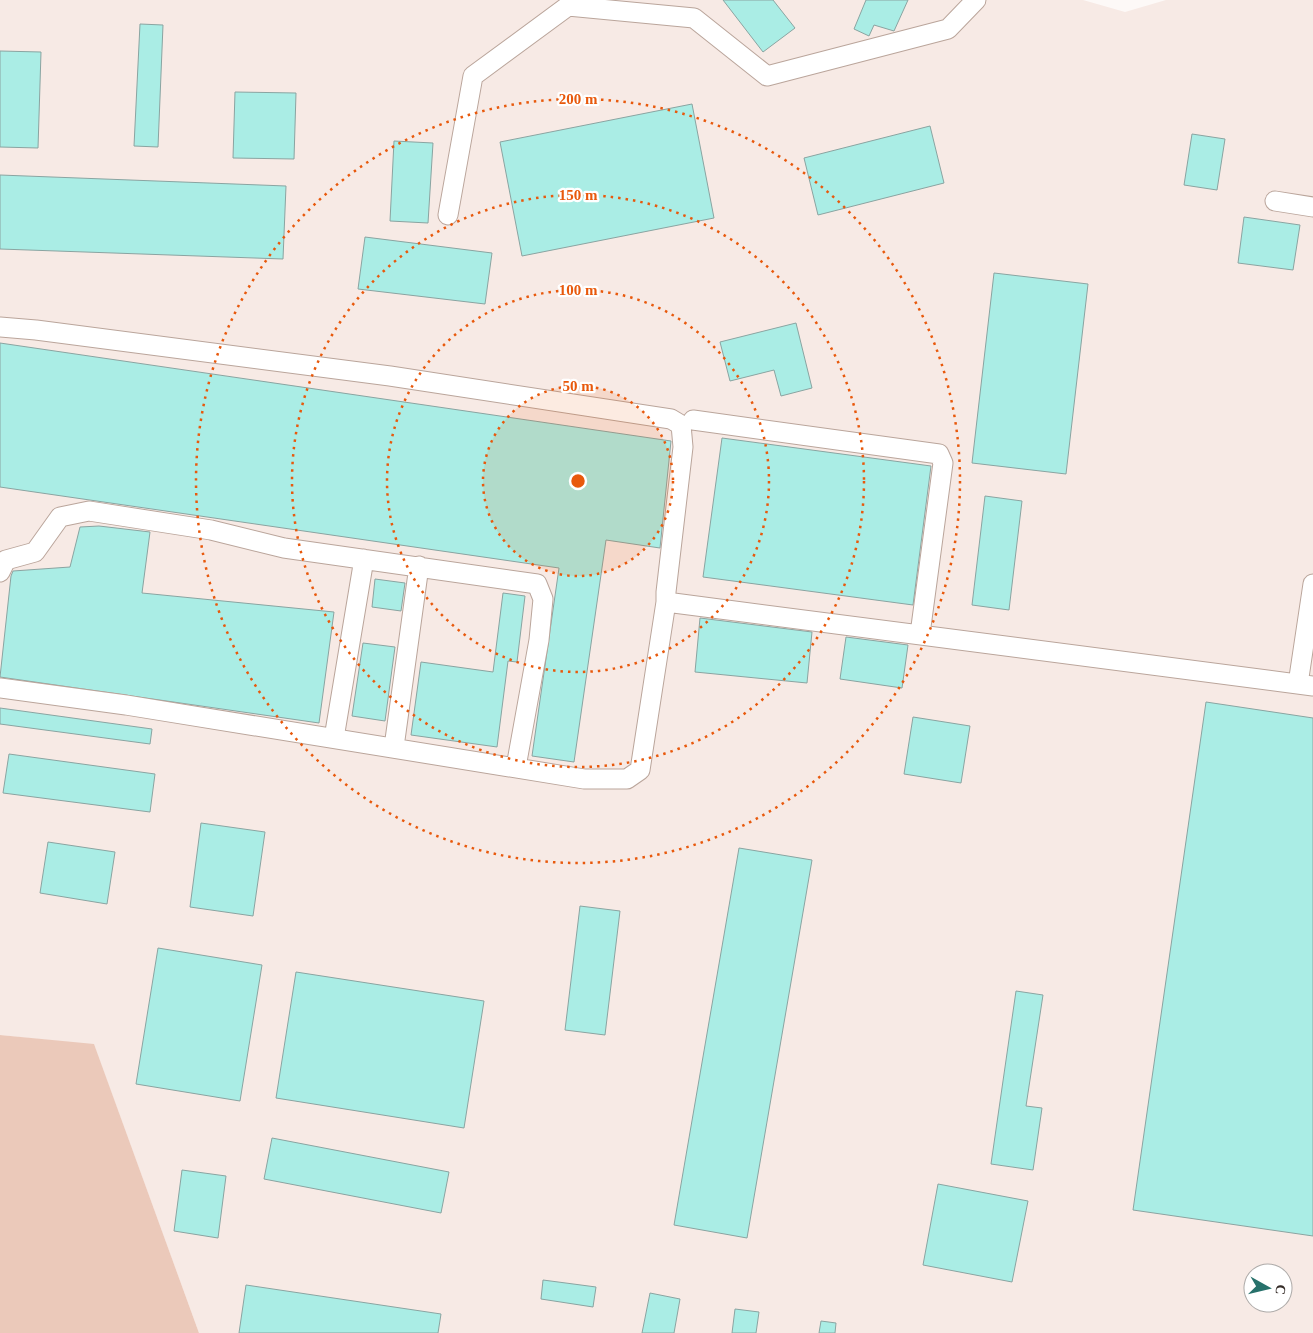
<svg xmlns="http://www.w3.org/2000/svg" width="1313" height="1333" font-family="'Times New Roman',serif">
  <rect width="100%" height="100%" fill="#fdf9f7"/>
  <path fill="#f7eae5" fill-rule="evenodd" d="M0 0H1083L1125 12 1166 0H1313V1333H199L94 1045 0 1035ZM1253 1273H1283V1303H1253Z"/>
  <path fill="#ebc9ba" d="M0 1035 94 1044 199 1333H0Z"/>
  <path fill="#aaede5" stroke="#8aa4a1" d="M723 0H773L795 28 763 52Z
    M866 0H908L894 31 874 25 869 36 854 29Z
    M140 24 163 25 158 147 134 146Z
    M0 51 41 52 38 148 0 147Z
    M235 92 296 93 294 159 233 158Z
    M692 104 714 218 522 256 500 142Z
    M930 126 944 183 818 215 804 158Z
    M1192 134 1225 139 1217 190 1184 185Z
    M394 141 433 143 428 223 390 221Z
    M0 175 286 186 283 259 0 249Z
    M1244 217 1300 225 1293 270 1238 263Z
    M365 237 492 253 485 304 358 289Z
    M994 273 1088 284 1066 474 972 463Z
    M796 323 812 388 781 396 774 370 730 381 720 342Z
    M0 343 671 441 660 548 606 540 574 762 532 756 559 568 0 487Z
    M722 438 931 466 913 605 703 577Z
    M985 496 1022 501 1009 610 972 605Z
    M99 526 150 532 142 593 334 612 319 723 0 677 11 576 13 571 70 567 80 527Z
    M375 579 405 583 401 611 372 607Z
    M503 593 525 596 517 662 508 661 497 747 411 735 421 662 493 672Z
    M700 618 812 632 807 683 695 672Z
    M846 637 908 645 902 688 840 679Z
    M363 643 395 647 385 721 352 716Z
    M1206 702 1313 718V1236L1133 1210Z
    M0 708 152 729 150 744 0 724Z
    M913 717 970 726 961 783 904 774Z
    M9 754 155 774 150 812 3 793Z
    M201 823 265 832 253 916 190 907Z
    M48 842 115 852 107 904 40 893Z
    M739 848 812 860 747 1238 674 1225Z
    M580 906 620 911 605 1035 565 1030Z
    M158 948 262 965 240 1101 136 1084Z
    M296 972 484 1001 464 1128 276 1098Z
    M1016 991 1043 995 1026 1106 1042 1108 1033 1170 991 1164Z
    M272 1138 449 1172 441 1213 264 1179Z
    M182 1170 226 1176 218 1238 174 1231Z
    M938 1184 1028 1201 1012 1282 923 1265Z
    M543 1280 596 1287 593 1307 541 1299Z
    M246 1285 441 1314 438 1333H239Z
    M650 1293 680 1299 674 1333H642Z
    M735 1309 759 1312 756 1333H732Z
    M821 1321 836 1323 835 1333H819Z"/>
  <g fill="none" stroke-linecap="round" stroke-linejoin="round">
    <g stroke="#baa59b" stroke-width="21">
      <path id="minor" d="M1275 201 1313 207
        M448 215 473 76 568 6 694 18 767 76 948 29 976 0
        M0 327 36 330 390 376 671 419 681 425 683 447 666 592V602L1313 686
        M693 420 939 454 943 463 920 634
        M0 572 6 560 35 552 60 517 89 511 211 530 284 548 537 584 543 599 539 640 516 767
        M1298 684 1313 584
        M0 688 126 705 584 779H627L640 770 666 602
        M334 738 364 559
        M394 747 419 566"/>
    </g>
    <use href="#minor" stroke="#fff" stroke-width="19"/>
  </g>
  <circle cx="578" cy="481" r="95" fill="#e8590c" fill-opacity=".12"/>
  <g fill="none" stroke="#e8590c" stroke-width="2.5" stroke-dasharray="2.5 5">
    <circle cx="578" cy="481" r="95"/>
    <circle cx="578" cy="481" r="191"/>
    <circle cx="578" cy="481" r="286"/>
    <circle cx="578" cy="481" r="382"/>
  </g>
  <circle cx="578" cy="481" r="8" fill="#e8590c" stroke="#fff" stroke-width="2.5"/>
  <g font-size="15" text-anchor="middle" font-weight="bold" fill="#e8590c" stroke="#fff" stroke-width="4.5" stroke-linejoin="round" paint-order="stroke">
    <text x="578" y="104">200 m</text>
    <text x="578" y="200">150 m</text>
    <text x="578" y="295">100 m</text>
    <text x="578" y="391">50 m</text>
  </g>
  <g transform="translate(1268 1288) rotate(98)"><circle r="24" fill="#ffffff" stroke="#aeaba9"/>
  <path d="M0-4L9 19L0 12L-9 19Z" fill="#27716b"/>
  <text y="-8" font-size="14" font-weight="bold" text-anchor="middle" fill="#352c28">С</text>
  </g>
</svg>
